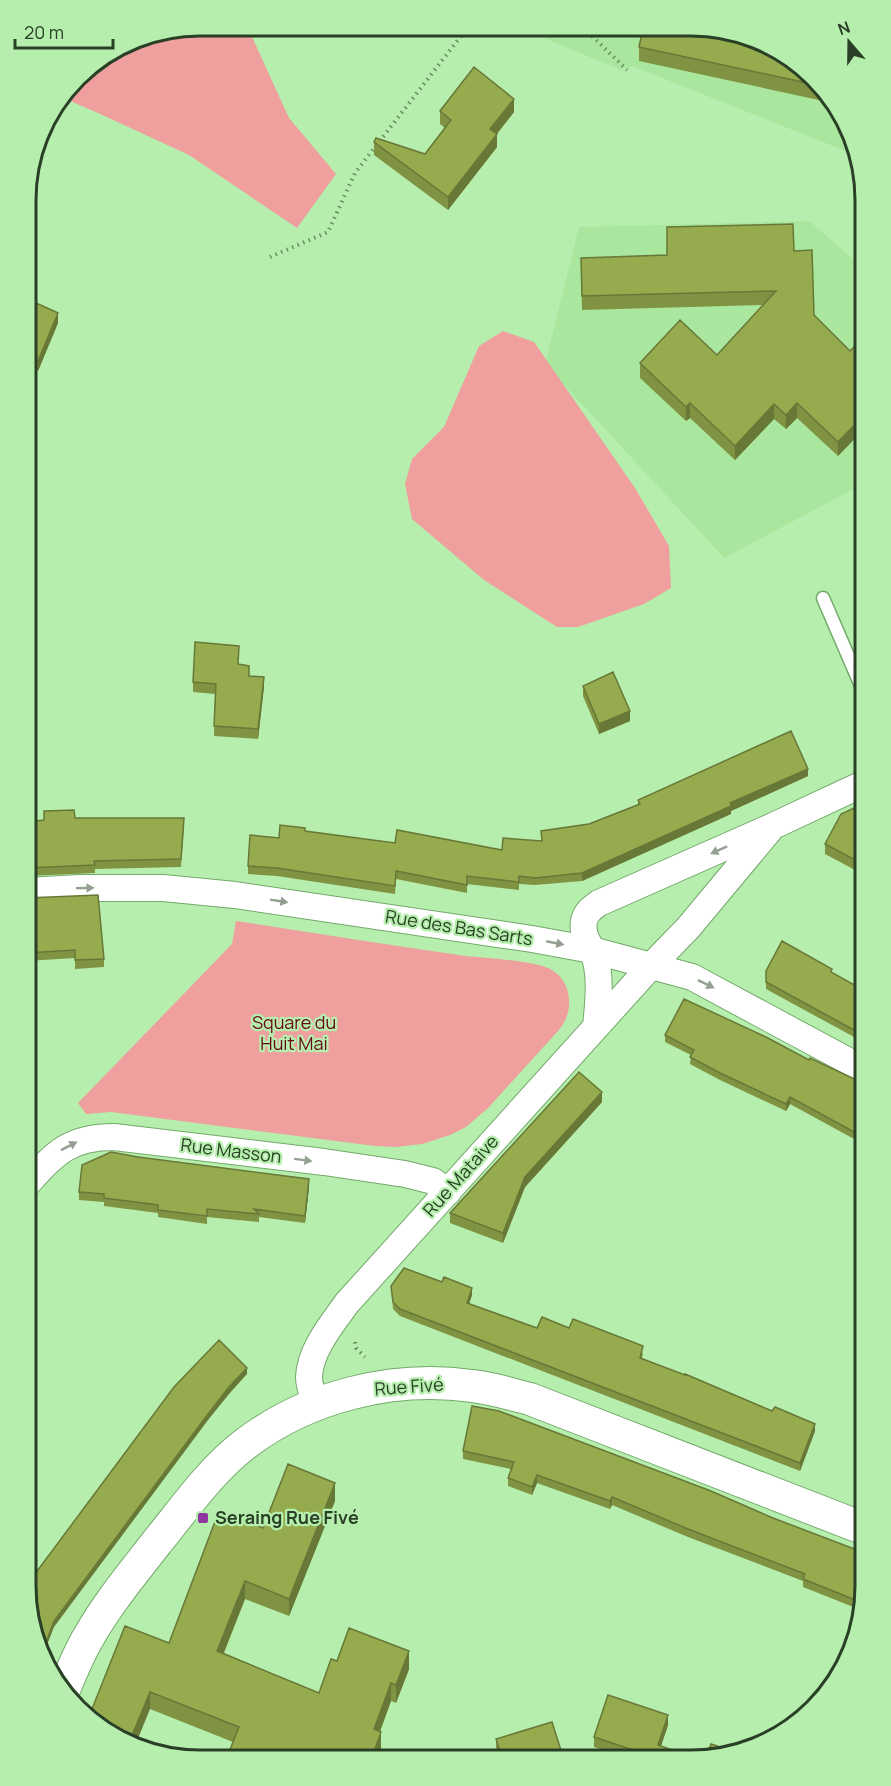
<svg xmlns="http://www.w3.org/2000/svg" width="891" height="1786" font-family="Manrope,sans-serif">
  <rect width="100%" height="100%" fill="#b6efad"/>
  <path fill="#a9e79e" d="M517 27 725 29 806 69 856 144 858 156 632 66 621 70Z
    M809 221 865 269V483L724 558 545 364 579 227Z"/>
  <path fill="#ef9f9d" d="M200 26H247L289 118 336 174 297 228 189 155 98 113 70 101 60 100 85 69 133 39Z
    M503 331 534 342 635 488 669 546 671 588 644 604 578 627H557L484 580 412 519 405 484 412 459 444 427 479 346Z
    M236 921C313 933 389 945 466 956 485 958 538 961 552 970 573 983 574 1012 559 1030L488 1108 466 1127 450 1135 422 1144 396 1147 375 1146 111 1112 86 1114 78 1103 232 944Z"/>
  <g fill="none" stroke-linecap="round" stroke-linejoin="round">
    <g stroke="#73a96a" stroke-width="15">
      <path id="service" d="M823 598 865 695"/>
    </g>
    <g stroke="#73a96a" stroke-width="28">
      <path id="minor" d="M26 891 80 888H163L235 895 532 939 592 950 692 977 865 1070
        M596 1027C598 1005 601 982 596 961 592 946 581 937 584 921 586 912 592 908 599 903L773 826 865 783
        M26 1185C55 1154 68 1137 114 1137L324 1162 405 1174 433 1181 448 1192
        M316 1404C313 1396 309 1387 309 1377 310 1350 332 1324 347 1303L651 966 688 928 773 826"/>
    </g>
    <g stroke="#73a96a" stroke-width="34">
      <path id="tertiary" d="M65 1687C72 1671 79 1653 88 1638 107 1604 133 1573 157 1542 184 1509 210 1471 245 1444 308 1396 393 1375 472 1386 492 1388 510 1394 530 1399L865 1529"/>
    </g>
    <path stroke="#698f63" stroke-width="4" stroke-dasharray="1.5 4.5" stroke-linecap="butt" d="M576 28 590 34 627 70
      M270 257 328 232 355 173 468 27
      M355 1342 356 1348 365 1357"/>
    <use href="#service" stroke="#fff" stroke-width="12"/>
    <use href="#minor" stroke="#fff" stroke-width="26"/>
    <use href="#tertiary" stroke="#fff" stroke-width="32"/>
  </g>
  <path fill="#809343" d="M639 47 806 69 828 102 639 61Z
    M440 111 514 112 497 134V147L448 210 374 155V142L425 154 445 128 440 124Z
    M794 251 814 315 850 351 865 336V428L838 456 797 418 786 429 774 419 735 460 690 418 686 421 640 378V363L717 355 762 305 582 310 581 258Z
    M27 299 58 323 38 371 27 367Z
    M239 664 249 676 264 687 258 739 214 736 215 694 193 692V682Z
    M583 686 630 721 599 734 583 696Z
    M808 776 731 811V814L582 881 535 885 519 884V890L467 884V893L396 879 395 894 277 876 248 874V866L279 838 305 831 395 843 502 850 541 841V831L589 824 638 805V800Z
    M865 803 857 871 825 854V844Z
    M75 818 184 826 181 867 95 869V873L26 876V822Z
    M26 898 104 959V967L75 969V958L26 961Z
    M766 971 832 973 865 991V1043L766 989Z
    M665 1035 809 1060 865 1084V1145L790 1104 786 1111 720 1080 690 1064 691 1055 665 1042Z
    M602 1102 525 1187 503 1243 450 1223V1213Z
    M309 1187 305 1223 259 1217V1222L207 1217V1224L158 1217V1213L104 1206V1202L79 1200V1192Z
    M391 1286 472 1295 469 1304 537 1328H569L643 1353 642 1358 815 1431 800 1471 400 1316 393 1309Z
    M472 1406 865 1598 861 1610 803 1587V1581L688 1537 612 1505 610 1509 537 1483 532 1495 508 1486V1478L511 1469 463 1459V1451Z
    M335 1501 289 1616 245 1599 224 1653 319 1693 337 1661 409 1669 396 1703 391 1701 380 1732 381 1750 378 1760 229 1759V1752L233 1742 150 1709 88 1719 169 1643 263 1528Z
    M668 1725 661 1746 691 1761 634 1760 594 1747V1737Z
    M496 1739 564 1760H500L496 1749Z"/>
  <path fill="#687837" d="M514 99V112L490 142V129Z
    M497 134V147L448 210V197Z
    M58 313V323L38 371V361Z
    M690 403V418L686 421V407Z
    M797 403V418L786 429V415Z
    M774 404V419L735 460V446Z
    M865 414V428L838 456V442Z
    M264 677V687L258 739V729Z
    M630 711V721L599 734V724Z
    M808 769V776L731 811V814L582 881V873L730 803Z
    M865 846V856L857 871V861Z
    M602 1092V1102L525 1187 503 1243V1233L525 1177Z
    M790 1097V1104L786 1111V1104Z
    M309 1179V1187L305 1223V1216Z
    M472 1288V1295L467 1310V1303Z
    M247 1368V1374L229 1394 208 1420 54 1627 43 1655 42 1653 54 1621 208 1414 229 1387Z
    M815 1424V1431L800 1471V1463Z
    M537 1475V1483L532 1495V1487Z
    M335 1483V1501L289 1616V1599Z
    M612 1497V1505L610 1509V1501Z
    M245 1581V1599L217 1669V1651Z
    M409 1651V1669L396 1703V1685Z
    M391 1683V1701L374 1747V1729Z
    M150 1692V1709L137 1741 131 1738Z
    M668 1715V1725L658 1755V1745Z
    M381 1732V1750L378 1760H371Z"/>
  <path fill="#95ab4e" stroke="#687837" stroke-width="1.5" d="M643 28 725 29 806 69 817 85 639 47Z
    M474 67 514 99 490 129 497 134 448 197 374 142 376 138 425 154 451 120 440 111Z
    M793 224 794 251 812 250 814 315 850 351 865 336V414L838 442 797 403 786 415 774 404 735 446 690 403 686 407 640 363 680 320 717 355 776 291 582 296 581 258 667 255V227Z
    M27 299 58 313 38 361 27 357Z
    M195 642 239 646 238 664 249 666V676L264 677 258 729 214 726 216 684 193 682Z
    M613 672 630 711 599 724 583 686Z
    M791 731 808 769 730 803 731 806 582 873 535 878 519 876V882L467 876V885L396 871 395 886 277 868 248 866 250 835 279 838 280 825 305 828V831L395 843 397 830 502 850 503 838 542 841 541 831 589 824 640 804 638 800Z
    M865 803V846L857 861 825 844 841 814Z
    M74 810 75 818H184L181 859 94 861 95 865 26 868V822L44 820V811Z
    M98 895 104 959 75 960V950L26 953V898Z
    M782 941 832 969 831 972 865 991V1036L766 982V971Z
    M684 999 766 1037 809 1060 810 1058 865 1084V1138L790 1097 786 1104 720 1073 690 1057 694 1050 665 1035Z
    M579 1072 602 1092 525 1177 503 1233 450 1213Z
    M111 1152 138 1157 309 1179 305 1216 254 1209 259 1214 207 1209V1216L158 1210V1205L104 1198V1194L79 1192 82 1165Z
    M404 1268 442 1282 444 1277 472 1288 467 1303 537 1328 542 1317 569 1328 573 1319 643 1346 640 1358 685 1375V1374L772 1411 775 1407 815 1424 800 1463 400 1309 393 1302 391 1286Z
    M219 1340 247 1368 229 1387 208 1414 54 1621 42 1653 35 1642 26 1586 174 1387Z
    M472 1406 499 1411 711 1491 773 1518 865 1553V1598L860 1612 863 1603 803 1579 805 1574 688 1529 612 1497 610 1501 537 1475 532 1487 508 1478 514 1462 463 1451Z
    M288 1464 335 1483 289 1599 245 1581 217 1651 319 1693 331 1659 337 1661 349 1628 409 1651 396 1685 391 1683 374 1729 381 1732 371 1760 248 1759 229 1752 239 1727 150 1692 131 1738 88 1719 125 1626 169 1643 219 1511 263 1528Z
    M608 1695 668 1715 658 1745 698 1759 691 1761 636 1760 639 1752 594 1737Z
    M552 1722 564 1760H503L496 1739Z
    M711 1744 739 1753 706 1758Z"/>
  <defs><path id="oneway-solid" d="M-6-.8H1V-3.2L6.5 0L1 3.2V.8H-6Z" transform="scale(1.5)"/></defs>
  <g fill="#94a092">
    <use href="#oneway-solid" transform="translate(719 850) rotate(156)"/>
    <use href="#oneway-solid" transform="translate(85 888) rotate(-1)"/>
    <use href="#oneway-solid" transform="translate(279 901) rotate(9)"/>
    <use href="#oneway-solid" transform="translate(555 943) rotate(11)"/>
    <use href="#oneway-solid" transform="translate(706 984) rotate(26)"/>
    <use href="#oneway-solid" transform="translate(69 1146) rotate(-27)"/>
    <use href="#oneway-solid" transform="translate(303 1160) rotate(7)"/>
  </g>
  <rect fill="#9137a2" stroke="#b6efad" stroke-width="2" x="197" y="1512" width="12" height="12" rx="3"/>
  <g text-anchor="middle" stroke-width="4.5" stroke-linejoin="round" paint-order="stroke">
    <g font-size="18" fill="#2a4026" stroke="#b6efad">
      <text transform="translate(459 928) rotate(9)" y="6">Rue des Bas Sarts</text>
      <text transform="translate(231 1151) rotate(7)" y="6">Rue Masson</text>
      <text transform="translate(461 1176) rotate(-48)" y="6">Rue Mataive</text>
      <text transform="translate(409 1387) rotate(-4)" y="6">Rue Fivé</text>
    </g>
    <g font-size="18" fill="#640716" stroke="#b6efad">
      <text x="294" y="1029">Square du<tspan x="294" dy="21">Huit Mai</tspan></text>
    </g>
    <g font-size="18" font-weight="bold" fill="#2a4026" stroke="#b6efad" text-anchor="start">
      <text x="215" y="1524">Seraing Rue Fivé</text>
    </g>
  </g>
  <path d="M0 0H891V1786H0ZM200 36H691A164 164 0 0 1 855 200V1586A164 164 0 0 1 691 1750H200A164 164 0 0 1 36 1586V200A164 164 0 0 1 200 36Z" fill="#b6efad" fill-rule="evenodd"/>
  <path fill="none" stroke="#2a4026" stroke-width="3" d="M200 36H691A164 164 0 0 1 855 200V1586A164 164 0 0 1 691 1750H200A164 164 0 0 1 36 1586V200A164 164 0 0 1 200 36Z"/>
  <g transform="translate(849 42) rotate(340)" stroke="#b6efad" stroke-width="4.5" paint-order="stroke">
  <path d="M0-4.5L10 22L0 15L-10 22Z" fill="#2a4026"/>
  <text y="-9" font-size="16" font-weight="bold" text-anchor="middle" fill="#2a4026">N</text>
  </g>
  <path d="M15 39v9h98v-9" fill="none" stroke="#2a4026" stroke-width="3"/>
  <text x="24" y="39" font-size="18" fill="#2a4026" stroke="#b6efad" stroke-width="4.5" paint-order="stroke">20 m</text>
</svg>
